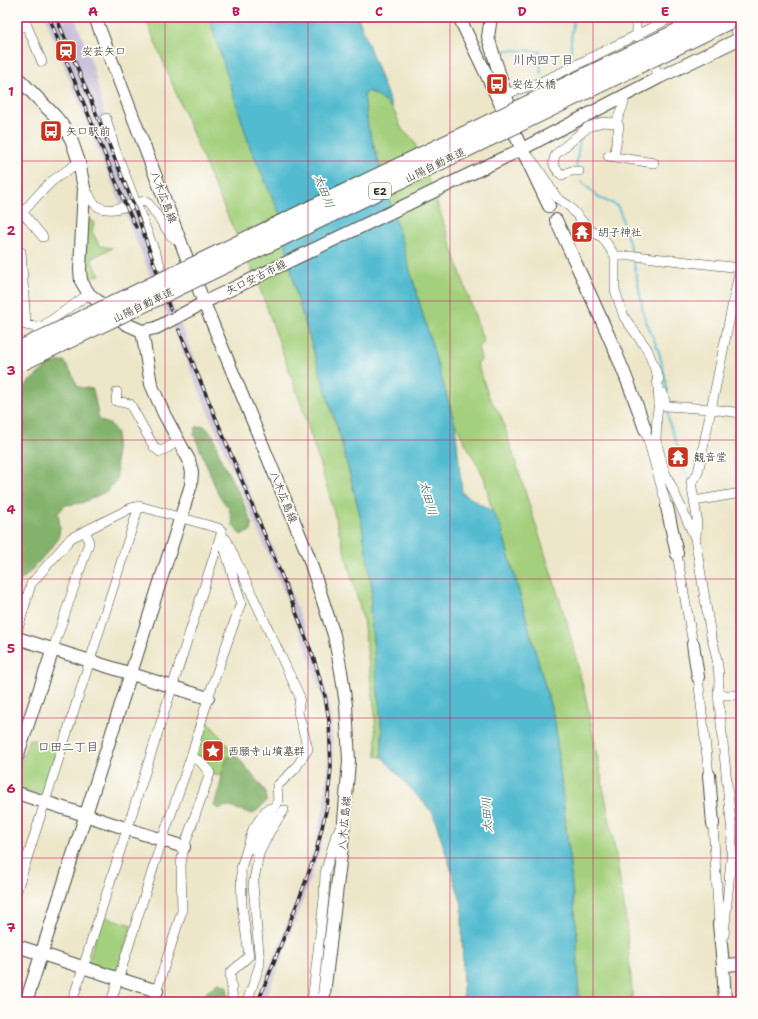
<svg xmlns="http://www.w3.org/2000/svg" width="758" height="1019" font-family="'Shantell Sans','Klee One',sans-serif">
  <rect width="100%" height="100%" fill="#fdfcf7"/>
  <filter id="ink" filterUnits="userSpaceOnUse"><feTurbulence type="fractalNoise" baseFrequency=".025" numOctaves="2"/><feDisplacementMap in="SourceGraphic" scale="8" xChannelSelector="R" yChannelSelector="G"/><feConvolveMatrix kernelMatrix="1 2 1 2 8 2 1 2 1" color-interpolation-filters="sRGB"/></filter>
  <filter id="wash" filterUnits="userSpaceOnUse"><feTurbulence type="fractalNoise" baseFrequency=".012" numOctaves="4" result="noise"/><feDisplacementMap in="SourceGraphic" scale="16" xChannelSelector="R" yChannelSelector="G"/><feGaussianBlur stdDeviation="0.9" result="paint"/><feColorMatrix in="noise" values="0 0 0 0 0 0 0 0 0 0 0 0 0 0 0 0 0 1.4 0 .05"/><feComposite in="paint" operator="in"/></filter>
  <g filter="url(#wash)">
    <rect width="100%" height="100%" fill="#ede6c9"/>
    <path fill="#c8bfd8" d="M45 17 75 18 93 66 105 117 157 267 288 585 317 658 327 694 332 721 333 767 330 808 319 853 279 967 263 1002H255L299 893 313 851 324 807 328 767 326 722 322 696 311 661 282 587 87 124Z"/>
    <path fill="#a4d07d" stroke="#687e54" d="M145 17H209L250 147 279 212 297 297 341 440 361 519 372 588 370 609 382 734V757L376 756 375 714 363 619 328 491 302 407 261 291 210 176Z
      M369 91C377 96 386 101 392 108 401 122 397 129 413 139L437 203 484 343 478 346 481 360 477 363 489 397 501 416 568 626 587 703 614 843 625 912 633 1002H579L577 934 555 722 501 527 492 511 484 477 455 424 445 392 368 126 364 95Z
      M87 219 94 222 92 232 100 246 112 248 92 258V262L100 275 88 278 86 274 85 246Z
      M203 716 236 755 228 757 222 775 210 773 191 757Z
      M29 739 59 747 44 792 38 794 17 788V773Z
      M102 916 132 925 117 970 114 971 91 964 89 960Z"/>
    <path fill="#83b26c" stroke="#576e4c" d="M17 270C25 283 25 319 21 334L17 336Z
      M64 361 71 372 78 387 93 389 99 420 111 425 117 433 116 447 117 479 107 491 82 503 66 505 58 513 60 527 58 540 27 575 17 584V392L50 364Z
      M204 426 213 435 221 460 239 493 252 523 251 531 241 535 233 526 229 508 219 496 194 434 196 427Z
      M236 755 266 792V802L253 814 227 806 218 809 214 806 220 786 223 769 228 757Z
      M219 983 227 986 229 1002H204C204 992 210 988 219 983Z"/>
    <path fill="#52bbd0" stroke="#3e737e" d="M209 17H358L392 108 382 99 369 91 364 95 368 126 455 424 462 493 492 511 501 527 555 722 577 934 579 1002H463L462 904 433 813 382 757V734L370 609 372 588 361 519 341 440 297 297 279 212 250 147Z"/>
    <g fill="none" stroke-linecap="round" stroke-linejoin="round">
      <path stroke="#52bbd0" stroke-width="2" d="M502 50 540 51 541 73
        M571 56V42L574 17
        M741 85V97
        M576 168 580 138
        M582 182 599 198 614 204 618 207 621 215 632 253
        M739 245 741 223
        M633 258 644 316 659 352 665 377 667 393
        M668 409 669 422 680 454 688 479
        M733 795 734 804
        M735 826 741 824
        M737 846 741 919"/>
    </g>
  </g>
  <g filter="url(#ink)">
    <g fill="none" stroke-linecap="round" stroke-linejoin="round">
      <g stroke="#484743" stroke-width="10">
        <path id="street" d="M635 17 636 27 638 34 660 77
          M729 17 741 41
          M25 21 42 62
          M17 28 27 26
          M506 94 538 83 562 72 673 17
          M106 118 115 149 160 265
          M608 156 654 163
          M529 157 537 167 557 198 569 206 590 230 603 238 615 256V290L624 317 647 349 659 379
          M614 157 619 126 616 123
          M579 171H571L562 175C554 168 551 163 556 154L588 127 602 122 616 123 624 103V96
          M84 188C89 192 89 197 93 202 104 217 129 205 144 201L149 204 171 236 181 243
          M17 206 43 237
          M17 219 37 196 52 181 79 162
          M21 252 26 325 40 328 89 294
          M615 256H636L741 268
          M657 374 659 403 657 415 656 440 664 470 695 538 711 636C716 652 721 676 718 693L732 833 731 860 724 935
          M117 392 116 401 130 404 154 447 160 452 179 441
          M663 393 666 406 711 409 741 413
          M645 429 667 507
          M694 501 741 493
          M696 537 697 518 691 482 698 473 700 463 740 268 741 247
          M226 539 300 697 298 712 308 749 295 769 277 786 278 800 253 849 259 854 253 885 260 964 247 1002
          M677 554 693 644
          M17 632 31 584 71 538 131 508 139 506 218 528 222 531 223 543 241 603 208 698 191 757 162 840 111 1002
          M53 649 89 543 86 531
          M698 677 709 775
          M718 695H741
          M713 824 719 924
          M259 854 269 833 284 810
          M17 890 139 506
          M72 1002 221 534
          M153 1002 182 911 181 864 184 847 210 773 200 761 191 757
          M233 1002 230 973 249 956 242 906 241 868 253 829 266 810 271 808
          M312 1002 324 899 325 873 336 835 342 824"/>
      </g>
      <g stroke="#484743" stroke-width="14">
        <path id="secondary" d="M95 17 204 303 308 555 334 635 341 671 346 705 349 761 342 846 323 1002
          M459 17 549 206
          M491 17 488 37 512 115
          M17 77 56 117 64 127 71 139 79 162 84 188 80 269 81 281 89 294 126 324 142 331 156 328 213 298 522 149 660 77 741 38
          M556 220C587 289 621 357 645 429
          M667 507 677 554
          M17 638 208 698
          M693 644 698 677
          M17 757 53 649
          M709 775 713 824
          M17 793 184 847
          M719 924 723 965 725 1002
          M17 946 157 991
          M723 965 741 964
          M26 1002 191 485 192 472 189 460 164 414 151 384 142 331"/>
      </g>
      <use href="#street" stroke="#fff" stroke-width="9"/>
      <use href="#secondary" stroke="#fff" stroke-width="12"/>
      <g stroke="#2b2b2b" stroke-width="3.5">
        <path id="rail" d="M49 17 63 53 126 206 136 227
          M56 17 70 50 133 203 170 309
          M179 330 286 586 314 659 325 696 329 721 331 767 327 807 316 852 301 894 258 1002"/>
      </g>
      <use href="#rail" stroke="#fdfcf7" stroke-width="2" stroke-dasharray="6" stroke-linecap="butt"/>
      <g stroke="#484743" stroke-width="18" stroke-linecap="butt">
        <path id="highway-bridge" d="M18 350 708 17
          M23 362 539 114 737 17"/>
      </g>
      <use href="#highway-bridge" stroke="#fff" stroke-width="16"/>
    </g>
  </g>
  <path fill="none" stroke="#c2185b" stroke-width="1" stroke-opacity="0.55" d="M165 17V1002M308 17V1002M450 17V1002M593 17V1002M17 161H741M17 301H741M17 440H741M17 579H741M17 718H741M17 858H741"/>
  <defs>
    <g id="station-square" transform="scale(1.15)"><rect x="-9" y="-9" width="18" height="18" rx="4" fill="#c8321e" stroke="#fdfcf7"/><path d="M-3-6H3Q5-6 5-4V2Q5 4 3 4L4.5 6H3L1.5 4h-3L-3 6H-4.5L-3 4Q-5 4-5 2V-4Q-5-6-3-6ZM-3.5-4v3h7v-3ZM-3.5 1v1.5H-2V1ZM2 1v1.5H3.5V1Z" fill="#fff"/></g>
    <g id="bus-square" transform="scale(1.15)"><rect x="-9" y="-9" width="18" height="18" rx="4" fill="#c8321e" stroke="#fdfcf7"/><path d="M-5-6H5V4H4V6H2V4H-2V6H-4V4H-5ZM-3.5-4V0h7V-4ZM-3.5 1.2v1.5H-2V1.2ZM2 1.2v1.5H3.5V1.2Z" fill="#fff"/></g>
    <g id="temple-square" transform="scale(1.15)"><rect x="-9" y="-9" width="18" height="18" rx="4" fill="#c8321e" stroke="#fdfcf7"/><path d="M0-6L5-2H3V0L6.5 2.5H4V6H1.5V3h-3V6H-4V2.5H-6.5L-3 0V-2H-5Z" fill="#fff"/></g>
    <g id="sight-square" transform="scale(1.15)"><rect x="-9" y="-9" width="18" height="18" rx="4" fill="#c8321e" stroke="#fdfcf7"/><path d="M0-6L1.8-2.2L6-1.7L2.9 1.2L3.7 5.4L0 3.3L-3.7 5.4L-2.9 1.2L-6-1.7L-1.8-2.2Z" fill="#fff"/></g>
  </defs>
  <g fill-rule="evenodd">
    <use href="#station-square" x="66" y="51"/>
    <use href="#bus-square" x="497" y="84"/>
    <use href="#bus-square" x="51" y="131"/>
    <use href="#temple-square" x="582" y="232"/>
    <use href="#temple-square" x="678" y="457"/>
    <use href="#sight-square" x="213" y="751"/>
  </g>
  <g text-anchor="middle" stroke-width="3.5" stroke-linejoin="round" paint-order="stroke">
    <rect fill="#fdfcf7" stroke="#6a6a68" stroke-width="1" x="369" y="183" width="22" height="16" rx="3"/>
    <g font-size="10" font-weight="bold" fill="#2b2b2b">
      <text x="380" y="195">E2</text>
    </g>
    <g font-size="11" fill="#2b2b2b" stroke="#fdfcf7" text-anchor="start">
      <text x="82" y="55">安芸矢口</text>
      <text x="512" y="88">安佐大橋</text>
      <text x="66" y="135">矢口駅前</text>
      <text x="598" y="236">胡子神社</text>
      <text x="694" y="461">観音堂</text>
      <text x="228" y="755">西願寺山墳墓群</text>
    </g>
    <g font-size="11" fill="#2b2b2b" stroke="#fdfcf7">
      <text transform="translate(435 165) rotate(-26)" y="4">山陽自動車道</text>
      <text transform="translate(164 197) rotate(69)" y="4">八木広島線</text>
      <text transform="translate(256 277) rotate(-26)" y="4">矢口安古市線</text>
      <text transform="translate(143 305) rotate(-26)" y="4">山陽自動車道</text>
      <text transform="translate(284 497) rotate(68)" y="4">八木広島線</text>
      <text transform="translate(344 823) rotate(-85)" y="4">八木広島線</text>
    </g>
    <g font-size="12" font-weight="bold" fill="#595269" stroke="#fdfcf7">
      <text x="543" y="64">川内四丁目</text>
      <text x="68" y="751">口田二丁目</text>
    </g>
    <g font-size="12" font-style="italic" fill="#395d65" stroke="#fdfcf7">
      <text transform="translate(324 191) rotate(69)" y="4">太田川</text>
      <text transform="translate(428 498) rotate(74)" y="4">太田川</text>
      <text transform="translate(487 815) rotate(-93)" y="4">太田川</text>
    </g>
  </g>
  <rect width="758" height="1019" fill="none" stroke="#fdfcf7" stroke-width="44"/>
  <rect x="22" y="22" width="714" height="975" fill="none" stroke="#c2185b" stroke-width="1.5"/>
  <g font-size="13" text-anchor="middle" font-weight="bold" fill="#c2185b">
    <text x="93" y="16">A</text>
    <text x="236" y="16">B</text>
    <text x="379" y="16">C</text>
    <text x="522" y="16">D</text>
    <text x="665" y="16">E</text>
    <text x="11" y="96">1</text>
    <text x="11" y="235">2</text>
    <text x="11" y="375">3</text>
    <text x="11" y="514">4</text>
    <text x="11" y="653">5</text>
    <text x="11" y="793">6</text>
    <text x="11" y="932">7</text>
  </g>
</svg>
